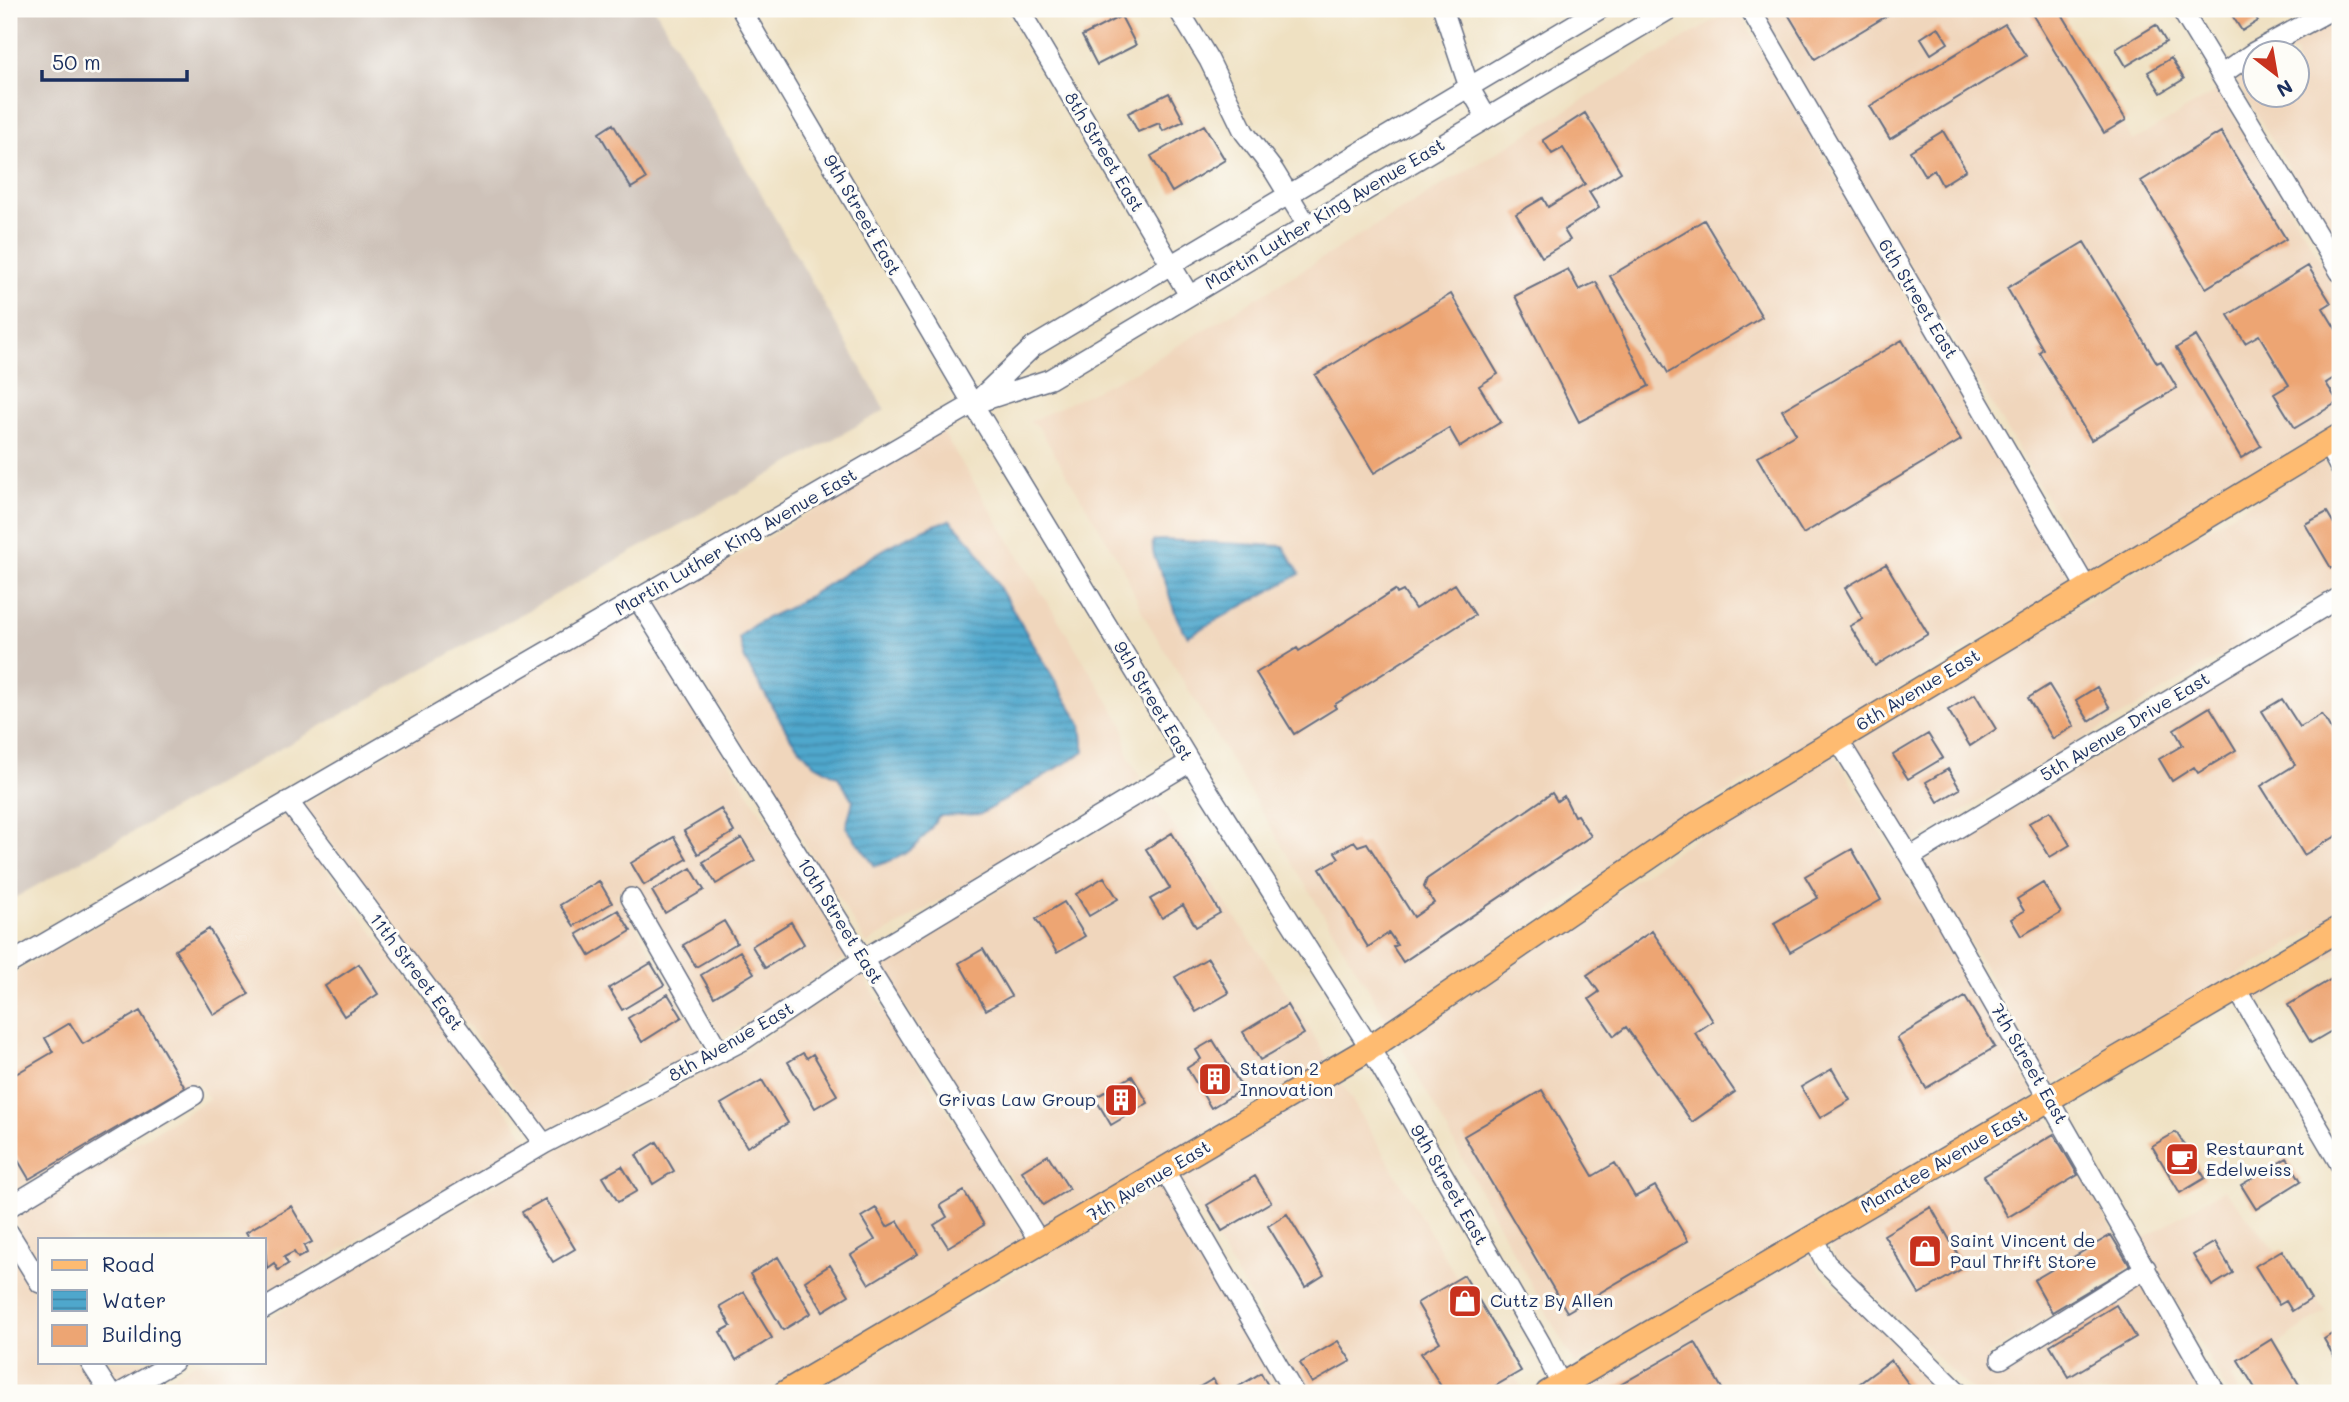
<svg xmlns="http://www.w3.org/2000/svg" width="2349" height="1402" font-family="Mali,sans-serif">
  <defs>
    <pattern id="water-rules" width="6" height="5" patternUnits="userSpaceOnUse" patternTransform="scale(1.75)"><rect width="6" height="5" fill="#4fa7cc"/><path d="M0 2.5h6" fill="none" stroke="#4188a9"/></pattern>
  </defs>
  <rect width="100%" height="100%" fill="#fdfcf7"/>
  <filter id="ink" filterUnits="userSpaceOnUse"><feTurbulence type="fractalNoise" baseFrequency=".0143" numOctaves="2"/><feDisplacementMap in="SourceGraphic" scale="14" xChannelSelector="R" yChannelSelector="G"/><feConvolveMatrix kernelMatrix="1 2 1 2 8 2 1 2 1" color-interpolation-filters="sRGB"/></filter>
  <filter id="wash" filterUnits="userSpaceOnUse"><feTurbulence type="fractalNoise" baseFrequency=".00686" numOctaves="4" result="noise"/><feDisplacementMap in="SourceGraphic" scale="28" xChannelSelector="R" yChannelSelector="G"/><feGaussianBlur stdDeviation="1.57" result="paint"/><feColorMatrix in="noise" values="0 0 0 0 0 0 0 0 0 0 0 0 0 0 0 0 0 1.4 0 .05"/><feComposite in="paint" operator="in"/></filter>
  <g filter="url(#wash)">
    <rect width="100%" height="100%" fill="#efe1c2"/>
    <path fill="#f0d6bc" fill-rule="evenodd" d="M1733 9H1737L1793 104 2073 584 1693 813 1388 1022 1144 616 1123 568 1038 426 1029 422 1136 371ZM1153 541 1162 540 1283 546 1168 596Z
      M1760 9H2047L2133 141 2219 90 2340 293V423L2091 574Z
      M2340 18V252L2236 80 2254 69V94H2296V52H2282Z
      M942 431 1123 725 1129 758 1141 779 867 944 657 606ZM951 520 974 545 1081 724 1084 752 981 814 939 816 924 840 899 859 838 777 755 622 795 605Z
      M2324 459 2340 488V584L1912 842 1851 742Z
      M633 608 850 955 723 1038 634 883 617 893 705 1048 546 1130 303 805Z
      M2340 611V914L2052 1085 1924 862Z
      M1834 753 2035 1095 1575 1365 1399 1042 1705 832Z
      M1154 797 1302 1016 1328 1060 1044 1230 879 963Z
      M286 815 528 1140 264 1295V1239H40V1264L12 1219 209 1099 197 1081 9 1194V977Z
      M2340 941V952L2257 1002 2252 993Z
      M862 974 1027 1240 763 1393H142L196 1362H264V1321L550 1153 747 1050Z
      M1340 1080 1525 1393H1306L1179 1176Z
      M2046 1115 2132 1264 1987 1355 1999 1374 2143 1284 2205 1393H1974L1835 1257 1827 1243Z
      M1162 1186 1282 1393H808L1039 1259Z
      M2224 1189 2326 1311 2231 1377 2239 1393H2228L2142 1240Z
      M9 1251 40 1302V1362H78L98 1393H9Z
      M1810 1253 1819 1271 1945 1393H1591L1586 1385Z
      M102 1362H151L115 1383Z"/>
    <path fill="#cec2b9" d="M9 9H655L885 410 9 901Z"/>
    <path fill="url(#water-rules)" stroke="#356b95" stroke-width="2" d="M950 520 974 545 1081 724 1084 752 981 814 939 816C920 846 909 856 875 866L846 827 853 801 838 777 813 763 792 740 745 660 739 638C760 616 775 617 799 602 848 573 895 536 950 520Z
      M1162 540 1283 546 1300 574 1188 636C1175 620 1172 603 1166 584 1161 568 1151 559 1153 541Z"/>
    <g id="blocks">
      <path fill="#eda573" d="M1785 9H1898L1815 59Z
        M2029 9H2059L2126 120 2104 133Z
        M2228 9H2251L2258 21 2242 31Z
        M1121 16 1136 45 1097 65 1082 36Z
        M2005 24 2026 56 1890 139 1870 106Z
        M2156 25 2166 42 2126 66 2116 49Z
        M1938 27 1948 43 1931 54 1921 38Z
        M2171 58 2184 79 2161 93 2148 72Z
        M1169 93 1184 121 1163 131 1159 123 1138 132 1128 113Z
        M1585 113 1621 172 1589 192 1599 208 1564 230 1570 240 1542 257 1516 214 1543 198 1548 207 1585 184 1563 148 1552 154 1543 140Z
        M613 124 646 179 631 188 599 133Z
        M1204 125 1225 160 1172 192 1151 156Z
        M1943 131 1966 170 1942 185 1934 170 1925 176 1910 151Z
        M2221 132 2286 239 2206 288 2141 181Z
        M1704 220 1762 317 1668 373 1610 276Z
        M2084 242 2157 363 2161 361 2177 388 2091 440 2039 352 2043 349 2007 288Z
        M2308 266 2331 303 2323 308 2340 336V374L2326 383 2338 402 2295 428 2274 394 2289 385 2259 335 2245 343 2228 315Z
        M1568 269 1579 290 1596 282 1649 386 1579 422 1515 296Z
        M1451 294 1498 374 1479 386 1501 422 1460 447 1449 428 1374 473 1315 375Z
        M2196 336 2261 446 2241 458 2176 348Z
        M1902 340 1961 440 1803 534 1757 457 1796 434 1782 410Z
        M2327 512 2340 534V563L2331 568 2305 524Z
        M1886 564 1928 634 1875 666 1850 626 1863 619 1845 588Z
        M1455 584 1475 615 1334 705 1336 708 1294 734 1256 673 1297 648 1299 651 1395 590 1397 594 1403 591 1415 609Z
        M2049 685 2074 726 2053 739 2028 698Z
        M2097 687 2110 708 2089 721 2076 700Z
        M1975 694 1996 729 1970 746 1948 710Z
        M2282 699 2300 727 2322 714 2340 744V838L2338 835 2304 855 2261 786 2295 765 2262 711Z
        M2210 707 2236 750 2198 773 2194 767 2172 781 2159 759 2183 745 2174 729Z
        M1928 734 1943 758 1908 779 1893 755Z
        M1948 769 1960 789 1938 802 1926 782Z
        M1552 793 1557 801 1564 796 1574 816 1577 815 1591 836 1403 962 1393 947 1397 945 1389 933 1368 947 1320 869 1339 858 1335 852 1354 841 1358 846 1367 843 1414 917 1434 903 1424 887 1427 879Z
        M721 809 734 832 698 854 684 831Z
        M2050 811 2070 845 2050 857 2029 823Z
        M1172 833 1220 913 1196 927 1183 905 1162 918 1150 899 1170 888 1146 849Z
        M674 837 687 859 644 885 631 863Z
        M742 838 755 861 716 884 703 862Z
        M1852 849 1881 900 1790 952 1774 923 1818 898 1805 876Z
        M691 868 704 890 665 913 652 891Z
        M1104 877 1118 899 1089 916 1076 894Z
        M599 881 612 903 574 926 560 905Z
        M2043 883 2061 913 2021 936 2011 919 2024 911 2017 899Z
        M1064 902 1085 936 1057 953 1036 919Z
        M618 910 631 931 590 956 577 934Z
        M724 921 737 943 696 967 683 945Z
        M791 922 804 944 765 968 752 946Z
        M209 929 249 994 214 1015 175 950Z
        M1652 931 1713 1021 1695 1033 1735 1092 1692 1122 1626 1027 1614 1036 1589 999 1599 992 1587 975Z
        M983 949 1011 996 986 1010 959 963Z
        M740 951 754 973 714 997 701 975Z
        M1208 958 1229 993 1196 1012 1175 977Z
        M651 963 664 985 622 1010 609 988Z
        M359 964 378 994 344 1016 325 986Z
        M2340 974V1026L2311 1043 2288 1005Z
        M668 994 682 1017 642 1042 628 1018Z
        M1965 997 1995 1047 1926 1088 1897 1038Z
        M1287 1005 1304 1034 1260 1060 1243 1032Z
        M140 1011 185 1088 29 1179 9 1145V1078L53 1052 45 1038 70 1023 83 1044Z
        M1213 1040 1243 1089 1211 1108 1187 1068 1201 1059 1196 1050Z
        M803 1053 807 1058 813 1054 837 1095 815 1108 788 1062Z
        M1832 1069 1850 1100 1820 1118 1801 1087Z
        M1132 1076 1148 1103 1111 1125 1095 1098Z
        M762 1080 788 1123 747 1147 721 1104Z
        M1542 1090 1593 1176 1615 1163 1635 1197 1655 1186 1688 1241 1567 1312 1464 1136Z
        M2176 1132 2205 1178 2180 1193 2152 1146Z
        M2054 1134 2078 1175 2008 1217 1984 1176Z
        M657 1142 674 1171 653 1184 636 1155Z
        M1048 1155 1069 1189 1043 1205 1022 1171Z
        M2287 1158 2301 1181 2256 1209 2241 1185Z
        M622 1166 637 1191 618 1202 603 1177Z
        M1255 1176 1271 1202 1222 1231 1207 1205Z
        M964 1191 984 1225 948 1247 934 1225 947 1217 940 1205Z
        M545 1199 575 1249 553 1262 522 1212Z
        M291 1206 312 1242 304 1246 307 1253 298 1258 294 1252 284 1257 288 1264 278 1270 274 1263 267 1268 264 1239H250L246 1232Z
        M1931 1207 1965 1267 1919 1294 1884 1235Z
        M876 1208 887 1227 898 1221 918 1254 869 1284 851 1255 875 1240 861 1217Z
        M1287 1214 1324 1275 1305 1287 1268 1226Z
        M2111 1235 2130 1266 2052 1312 2034 1280Z
        M2215 1242 2233 1273 2212 1286 2193 1255Z
        M2282 1250 2311 1299 2292 1311 2286 1301 2279 1305 2255 1266Z
        M778 1257 811 1313 783 1330 750 1274Z
        M830 1265 849 1295 823 1311 805 1281Z
        M1464 1275 1521 1371 1483 1393H1445L1421 1353 1440 1342 1417 1303Z
        M744 1292 772 1338 736 1360 720 1332 731 1326 720 1306Z
        M2116 1305 2136 1337 2069 1377 2050 1345Z
        M2340 1329V1367L2324 1339Z
        M2272 1339 2304 1393H2258L2238 1360Z
        M1338 1341 1351 1361 1312 1383 1300 1363Z
        M1695 1342 1724 1392 1721 1393H1606Z
        M1891 1360 1915 1393H1856L1852 1389Z
        M1261 1373 1270 1389 1262 1393H1228Z
        M1213 1379 1221 1393H1189Z"/>
    </g>
  </g>
  <g filter="url(#ink)">
    <use href="#blocks" fill-opacity="0" stroke="#656d81" stroke-width="2"/>
    <g fill="none" stroke-linecap="round" stroke-linejoin="round">
      <g stroke="#656d81" stroke-width="22">
        <path id="minor" d="M741 9 973 404 1190 762 1370 1048 1541 1344 1565 1393
          M1019 9 1189 295
          M1178 9 1209 60 1244 132 1274 171 1307 225
          M1443 9 1469 87 1487 118
          M1750 9 2087 589
          M2181 9 2340 272
          M2221 75 2254 52 2333 9
          M979 399 1033 347 1600 9
          M2327 444 2340 468
          M637 598 1041 1244
          M1837 738 1910 857 2216 1393
          M288 801 544 1144
          M1910 857 2340 597
          M631 898 720 1053
          M9 964 973 404 1050 379 1670 9
          M2237 989 2340 1164
          M1165 1171 1294 1393
          M9 1207 194 1095
          M9 1233 40 1283
          M1813 1238 1826 1263 1959 1393
          M264 1309 544 1144 742 1041 864 959 1190 762
          M2001 1359 2146 1268
          M90 1362 110 1393
          M120 1393 174 1362"/>
      </g>
      <g stroke="#656d81" stroke-width="27">
        <path id="major" d="M785 1393 1370 1048 1699 823 2340 436
          M1548 1393 2340 928"/>
      </g>
      <use href="#minor" stroke="#fff" stroke-width="19"/>
      <use href="#major" stroke="#febb71" stroke-width="24"/>
    </g>
  </g>
  <defs>
    <g id="building-square" transform="scale(1.75)"><rect x="-9" y="-9" width="18" height="18" rx="4" fill="#c8321e" stroke="#fdfcf7"/><path d="M-4-6H4V6H1V3H-1V6H-4ZM-2.5-4.3h1.7v1.8h-1.7ZM.8-4.3h1.7v1.8H.8ZM-2.5-1h1.7V.8h-1.7ZM.8-1h1.7V.8H.8Z" fill="#fff"/></g>
    <g id="cafe-square" transform="scale(1.75)"><rect x="-9" y="-9" width="18" height="18" rx="4" fill="#c8321e" stroke="#fdfcf7"/><path d="M-5.5-4.5H6V0H3Q3 3.5 0 3.5H-2.5Q-5.5 3.5-5.5 0ZM3-3.2v2h1.7v-2ZM-6 4.5H4V6H-6Z" fill="#fff"/></g>
    <g id="shop-square" transform="scale(1.75)"><rect x="-9" y="-9" width="18" height="18" rx="4" fill="#c8321e" stroke="#fdfcf7"/><path d="M-5-2.5h2.3a2.7 3.5 0 0 1 5.4 0H5L5.5 6h-11ZM-1.5-2.5h3a1.5 2.3 0 0 0-3 0Z" fill="#fff"/></g>
  </defs>
  <g fill-rule="evenodd">
    <use href="#building-square" x="1215" y="1079"/>
    <use href="#building-square" x="1121" y="1100"/>
    <use href="#cafe-square" x="2182" y="1159"/>
    <use href="#shop-square" x="1925" y="1251"/>
    <use href="#shop-square" x="1465" y="1301"/>
  </g>
  <g text-anchor="middle" stroke-width="6" stroke-linejoin="round" paint-order="stroke">
    <g font-size="18" fill="#1b2f5e" stroke="#fdfcf7">
      <text transform="translate(1104 152) rotate(59)" y="6">8th Street East</text>
      <text transform="translate(1325 214) rotate(-31)" y="6">Martin Luther King Avenue East</text>
      <text transform="translate(862 215) rotate(60)" y="6">9th Street East</text>
      <text transform="translate(1918 299) rotate(59)" y="6">6th Street East</text>
      <text transform="translate(736 542) rotate(-30)" y="6">Martin Luther King Avenue East</text>
      <text transform="translate(1918 690) rotate(-31)" y="6">6th Avenue East</text>
      <text transform="translate(1153 701) rotate(59)" y="6">9th Street East</text>
      <text transform="translate(2125 727) rotate(-31)" y="6">5th Avenue Drive East</text>
      <text transform="translate(840 921) rotate(58)" y="6">10th Street East</text>
      <text transform="translate(416 972) rotate(53)" y="6">11th Street East</text>
      <text transform="translate(731 1042) rotate(-30)" y="6">8th Avenue East</text>
      <text transform="translate(2029 1064) rotate(60)" y="6">7th Street East</text>
      <text transform="translate(1944 1161) rotate(-30)" y="6">Manatee Avenue East</text>
      <text transform="translate(1149 1181) rotate(-31)" y="6">7th Avenue East</text>
      <text transform="translate(1449 1185) rotate(60)" y="6">9th Street East</text>
    </g>
    <g font-size="18" fill="#1b2f5e" stroke="#fdfcf7" text-anchor="start">
      <text x="1240" y="1075">Station 2<tspan x="1240" dy="21">Innovation</tspan></text>
      <text x="1096" y="1106" text-anchor="end">Grivas Law Group</text>
      <text x="2206" y="1155">Restaurant<tspan x="2206" dy="21">Edelweiss</tspan></text>
      <text x="1950" y="1247">Saint Vincent de<tspan x="1950" dy="21">Paul Thrift Store</tspan></text>
      <text x="1490" y="1307">Cuttz By Allen</text>
    </g>
  </g>
  <rect width="2349" height="1402" fill="none" stroke="#fdfcf7" stroke-width="35"/>
  <rect x="38" y="1238" width="228" height="126" fill="#fdfcf7" stroke="#a3aaba" stroke-width="2"/>
  <rect x="52" y="1260" width="35" height="10" fill="#febb71" stroke="#a3aaba" stroke-width="2"/>
  <text x="102" y="1272" font-size="21" fill="#1b2f5e">Road</text>
  <rect x="52" y="1290" width="35" height="21" fill="url(#water-rules)" stroke="#a3aaba" stroke-width="2"/>
  <text x="102" y="1308" font-size="21" fill="#1b2f5e">Water</text>
  <rect x="52" y="1325" width="35" height="21" fill="#eda573" stroke="#a3aaba" stroke-width="2"/>
  <text x="102" y="1342" font-size="21" fill="#1b2f5e">Building</text>
  <g transform="translate(2276 74) rotate(149)"><circle r="33" fill="#fdfcf7" stroke="#a3aaba" stroke-width="2"/>
  <path d="M0-5L12 26L0 18L-12 26Z" fill="#c8321e"/>
  <text y="-10" font-size="19" font-weight="bold" text-anchor="middle" fill="#1b2f5e">N</text>
  </g>
  <path d="M42 70v10h145v-10" fill="none" stroke="#1b2f5e" stroke-width="3.5"/>
  <text x="52" y="70" font-size="21" fill="#1b2f5e" stroke="#fdfcf7" stroke-width="5" paint-order="stroke">50 m</text>
</svg>
